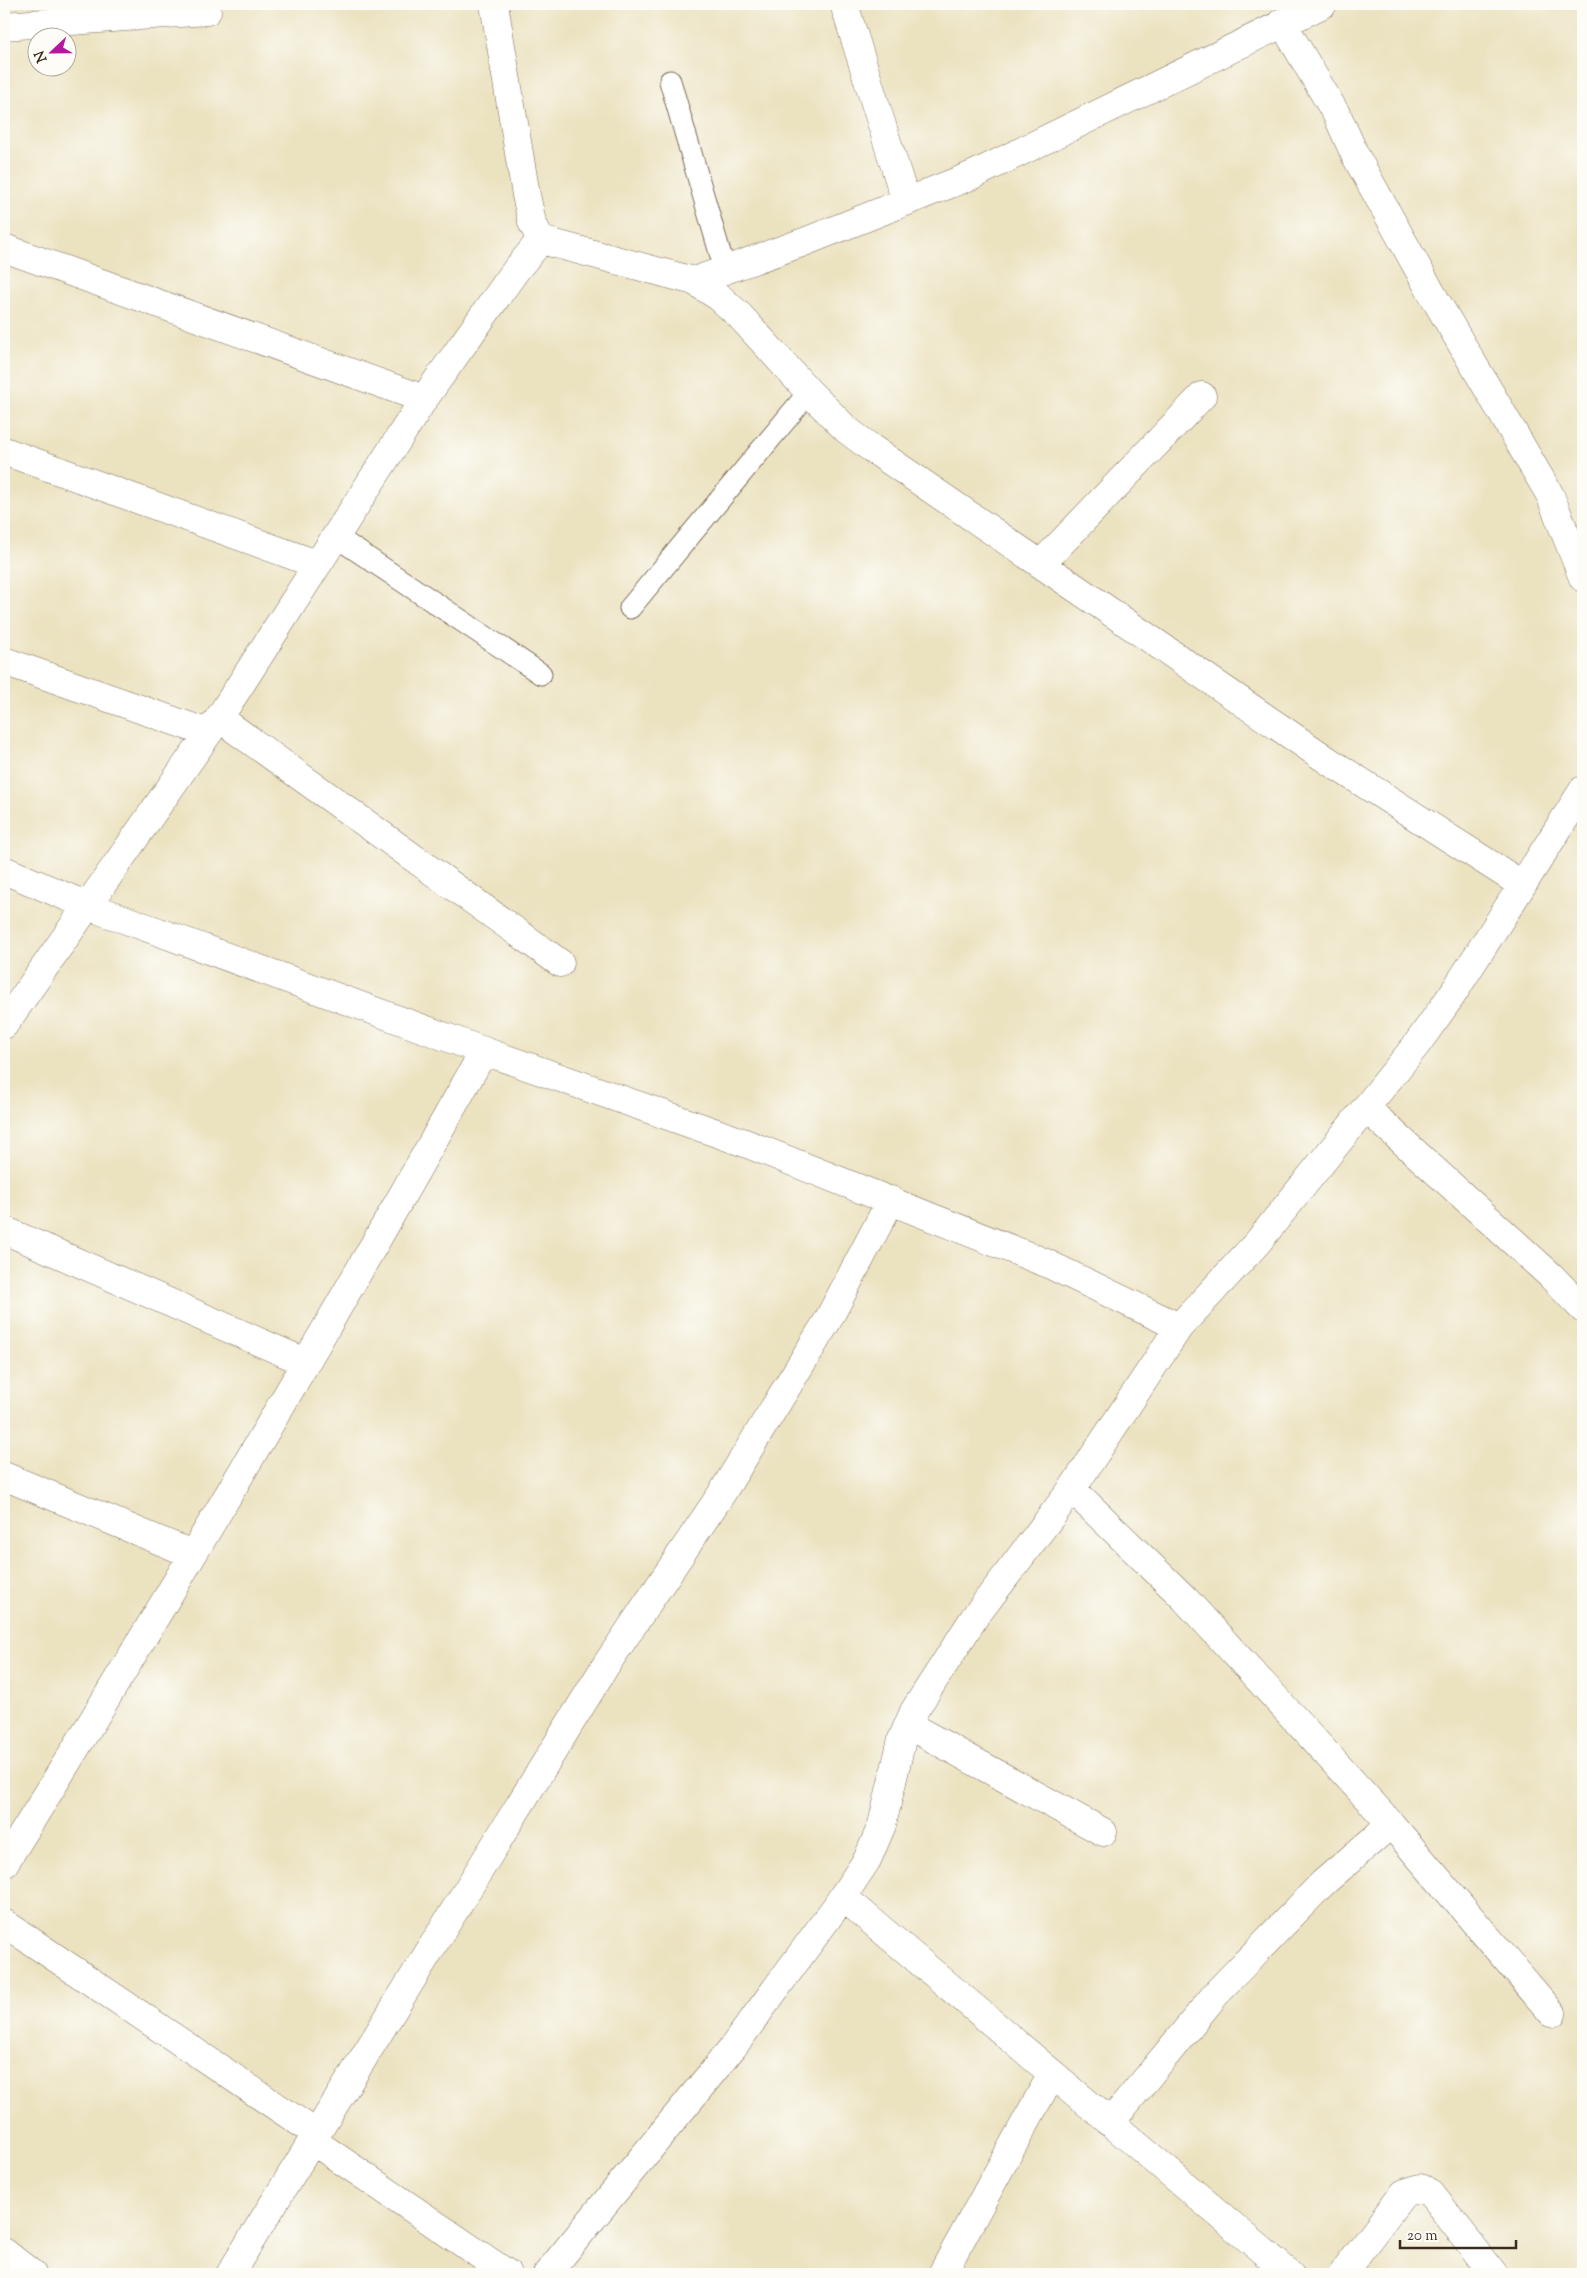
<svg xmlns="http://www.w3.org/2000/svg" width="1587" height="2278" font-family="'Sorts Mill Goudy',serif">
  <rect width="100%" height="100%" fill="#fdfcf7"/>
  <filter id="ink" filterUnits="userSpaceOnUse"><feTurbulence type="fractalNoise" baseFrequency=".02" numOctaves="2"/><feDisplacementMap in="SourceGraphic" scale="10" xChannelSelector="R" yChannelSelector="G"/><feConvolveMatrix kernelMatrix="1 2 1 2 8 2 1 2 1" color-interpolation-filters="sRGB"/></filter>
  <filter id="wash" filterUnits="userSpaceOnUse"><feTurbulence type="fractalNoise" baseFrequency=".0096" numOctaves="4" result="noise"/><feDisplacementMap in="SourceGraphic" scale="20" xChannelSelector="R" yChannelSelector="G"/><feGaussianBlur stdDeviation="1.12" result="paint"/><feColorMatrix in="noise" values="0 0 0 0 0 0 0 0 0 0 0 0 0 0 0 0 0 1.4 0 .05"/><feComposite in="paint" operator="in"/></filter>
  <g filter="url(#wash)">
    <rect width="100%" height="100%" fill="#ebe2c0"/>
  </g>
  <g filter="url(#ink)">
    <g fill="none" stroke-linecap="round" stroke-linejoin="round">
      <g stroke="#796a57" stroke-width="23">
        <path id="lane" d="M670 81 725 270
          M335 536 541 674
          M630 608 809 392"/>
      </g>
      <g stroke="#796a57" stroke-width="29">
        <path id="street" d="M494 4 526 195 532 222 541 240 694 281 719 297 740 316 809 392 847 430 871 448 1330 762 1521 884
          M844 4 906 202
          M1282 22 1338 117 1355 155 1431 292 1550 495 1583 578
          M4 26 207 11
          M4 248 424 399
          M694 281 804 242 973 175 1323 4
          M4 451 316 564
          M1041 564 1202 396
          M4 661 208 733
          M219 718 560 963
          M4 870 88 906 484 1051 745 1143 1046 1263 1179 1327
          M4 1025 219 718 424 399 516 270 541 240
          M1366 1108 1550 1275 1583 1309
          M4 1230 305 1362
          M4 1476 192 1554
          M1072 1489 1184 1598 1391 1824 1552 2013
          M908 1725 1103 1832
          M4 1864C171 1597 330 1325 484 1051
          M843 1897 1290 2274
          M4 1923 317 2134
          M1110 2123 1220 1989 1323 1883 1391 1824
          M313 2141 508 2274
          M4 2252 32 2274
          M230 2274 606 1665 722 1493 828 1320 891 1200
          M547 2274 733 2047 835 1908 867 1860 882 1825 902 1739 914 1711 974 1618 1072 1489 1179 1327 1257 1243 1417 1044 1452 995 1583 790
          M942 2274 1052 2074
          M1342 2274 1404 2193 1420 2188 1431 2194 1494 2274"/>
      </g>
      <use href="#lane" stroke="#fff" stroke-width="21"/>
      <use href="#street" stroke="#fff" stroke-width="28"/>
    </g>
  </g>
  <rect width="1587" height="2278" fill="none" stroke="#fdfcf7" stroke-width="20"/>
  <g transform="translate(52 52) rotate(248)"><circle r="24" fill="#fdfcf7" stroke="#afa8a0"/>
  <path d="M0-4L9 19L0 12L-9 19Z" fill="#b5179e"/>
  <text y="-8" font-size="14" font-weight="bold" text-anchor="middle" fill="#3b2a1e">N</text>
  </g>
  <path d="M1400 2240v8h116v-8" fill="none" stroke="#3b2a1e" stroke-width="2.5"/>
  <text x="1407" y="2240" font-size="15" fill="#3b2a1e" stroke="#fdfcf7" stroke-width="4" paint-order="stroke">20 m</text>
</svg>
